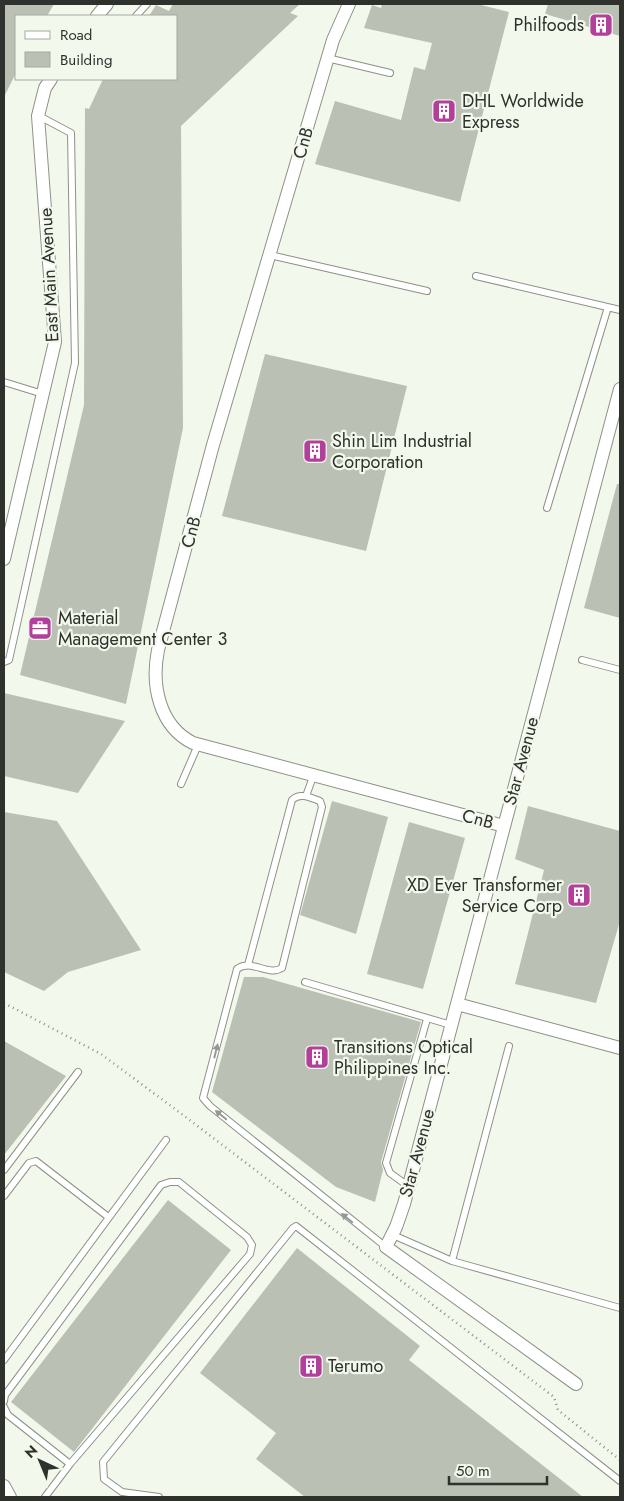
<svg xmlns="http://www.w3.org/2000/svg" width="624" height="1501" font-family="Jost,sans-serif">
  <rect width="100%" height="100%" fill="#f3f8ec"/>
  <path fill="#bbc0b4" d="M4 4H54L47 16H16V73L4 97Z
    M173 4H300L290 13 298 16 181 126 183 428 126 704 20 675 84 405 85 108 89 109 103 79H176V16H149L156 5 169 11Z
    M382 4H477L509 12 460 202 315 164 335 101 401 120 414 67 425 70 432 43 364 28 372 5 381 8Z
    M548 4H620V36L545 14Z
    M265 354 407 386 366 551 222 516Z
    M617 484H620V618L584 608Z
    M4 693 125 721 78 793 4 776Z
    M332 801 388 817 356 934 300 915Z
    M528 806 620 831V921L596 1003 515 984 544 870 515 859Z
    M4 812 57 821 141 950 68 972 44 991 4 972Z
    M409 822 465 838 423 989 367 974Z
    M244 977H263L421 1022 381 1162 383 1170 375 1202 336 1187 212 1092Z
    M4 1041 66 1076 4 1155Z
    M168 1200 231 1250 74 1452 11 1402Z
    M297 1248 420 1346 409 1360 583 1497H305L256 1459 276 1433 200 1373Z"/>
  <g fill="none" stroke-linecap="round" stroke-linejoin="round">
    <g stroke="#8d9286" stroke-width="8">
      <path id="lane" d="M136 16 147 4
        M327 58 390 73
        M270 255 427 291
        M476 276 620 310
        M4 382 43 394
        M547 508 608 307
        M582 660 620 670
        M4 662 9 660 75 363 71 133 39 116
        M181 784 198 745
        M306 796 314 774
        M248 965 292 800C300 792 311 798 320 801L322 807 282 968C268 977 251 958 237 969L203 1098 210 1106 386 1247
        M305 982 451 1025
        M4 1170 78 1072
        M408 1186 390 1173 386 1163 427 1019
        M4 1196 29 1163 36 1161 107 1216
        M393 1235 452 1261 620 1308
        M452 1261 509 1046
        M4 1360 166 1140
        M4 1401 5 1395 161 1185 170 1182H179L247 1237 252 1245 250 1254 70 1464 45 1497
        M4 1407 8 1415 70 1464
        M159 1497 122 1492 104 1479 103 1462 293 1228 296 1226 620 1481"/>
    </g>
    <g stroke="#8d9286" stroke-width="14">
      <path id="street" d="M349 4 333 40 213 445 158 650C151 685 159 726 193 743L504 826
        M97 16 107 4
        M4 559 55 342 38 116 45 88 51 79
        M457 1004 620 1048
        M576 1384 386 1247 396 1227 404 1204 620 389
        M4 1486 10 1497"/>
    </g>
    <path stroke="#8d9088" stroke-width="2.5" stroke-dasharray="1 4" stroke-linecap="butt" d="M4 1003 101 1054 183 1115 554 1397 558 1410 620 1460"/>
    <use href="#lane" stroke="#fff" stroke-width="6"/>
    <use href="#street" stroke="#fff" stroke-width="12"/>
  </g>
  <defs><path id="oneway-solid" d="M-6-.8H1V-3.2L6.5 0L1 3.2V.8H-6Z" transform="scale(1.25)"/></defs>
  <g fill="#979896">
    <use href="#oneway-solid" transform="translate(216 1051) rotate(-76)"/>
    <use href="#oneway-solid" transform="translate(221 1115) rotate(-141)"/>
    <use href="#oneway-solid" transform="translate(347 1218) rotate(-141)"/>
  </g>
  <defs>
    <g id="building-square" transform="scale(1.25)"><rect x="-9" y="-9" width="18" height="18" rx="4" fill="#b2409a" stroke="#f3f8ec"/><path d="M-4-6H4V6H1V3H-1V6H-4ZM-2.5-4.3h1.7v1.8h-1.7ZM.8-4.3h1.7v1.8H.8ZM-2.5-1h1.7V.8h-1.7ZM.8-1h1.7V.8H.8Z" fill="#fff"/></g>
    <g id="office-square" transform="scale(1.25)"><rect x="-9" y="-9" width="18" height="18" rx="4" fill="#b2409a" stroke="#f3f8ec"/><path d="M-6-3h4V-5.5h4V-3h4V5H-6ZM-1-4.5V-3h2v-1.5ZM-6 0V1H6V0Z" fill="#fff"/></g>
  </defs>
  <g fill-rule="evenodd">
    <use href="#building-square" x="601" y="25"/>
    <use href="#building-square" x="444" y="111"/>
    <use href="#building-square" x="315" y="451"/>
    <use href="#office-square" x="40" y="628"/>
    <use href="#building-square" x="579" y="895"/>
    <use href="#building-square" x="317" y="1057"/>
    <use href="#building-square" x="311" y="1366"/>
  </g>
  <g text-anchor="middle" stroke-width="4.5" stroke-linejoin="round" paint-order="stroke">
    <g font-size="18" fill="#2f312d" stroke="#f3f8ec" text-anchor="start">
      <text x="584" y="31" text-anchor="end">Philfoods</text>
      <text x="462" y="107">DHL Worldwide<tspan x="462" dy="21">Express</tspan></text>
      <text x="332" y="447">Shin Lim Industrial<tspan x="332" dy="21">Corporation</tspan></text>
      <text x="58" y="624">Material<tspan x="58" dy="21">Management Center 3</tspan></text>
      <text x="562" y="891" text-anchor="end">XD Ever Transformer<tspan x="562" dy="21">Service Corp</tspan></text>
      <text x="334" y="1053">Transitions Optical<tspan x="334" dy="21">Philippines Inc.</tspan></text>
      <text x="328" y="1372">Terumo</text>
    </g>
    <g font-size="18" fill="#2f312d" stroke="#f3f8ec">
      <text transform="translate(303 143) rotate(-74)" y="6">CnB</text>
      <text transform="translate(49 275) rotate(-93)" y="6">East Main Avenue</text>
      <text transform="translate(191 532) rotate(-75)" y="6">CnB</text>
      <text transform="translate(521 761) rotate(-75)" y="6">Star Avenue</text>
      <text transform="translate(478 819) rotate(15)" y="6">CnB</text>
      <text transform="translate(417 1153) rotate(-75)" y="6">Star Avenue</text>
    </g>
  </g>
  <rect width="624" height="1501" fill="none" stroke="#2f312d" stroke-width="10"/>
  <rect x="15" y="15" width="162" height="65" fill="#f3f8ec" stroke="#a5a8a0"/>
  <rect x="25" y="31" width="25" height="8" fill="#ffffff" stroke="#a5a8a0"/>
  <text x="60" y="40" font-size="15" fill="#2f312d">Road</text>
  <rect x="25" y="52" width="25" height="15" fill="#bbc0b4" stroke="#a5a8a0"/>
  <text x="60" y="65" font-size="15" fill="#2f312d">Building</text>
  <g transform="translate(40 1461) rotate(316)" stroke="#f3f8ec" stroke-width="4" paint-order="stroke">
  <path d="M0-4L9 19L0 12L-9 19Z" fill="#2f312d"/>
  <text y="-8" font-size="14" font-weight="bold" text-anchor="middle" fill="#2f312d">N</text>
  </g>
  <path d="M449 1476v8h98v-8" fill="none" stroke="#2f312d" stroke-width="2.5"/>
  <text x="456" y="1476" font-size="15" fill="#2f312d" stroke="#f3f8ec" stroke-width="4" paint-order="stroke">50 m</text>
</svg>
